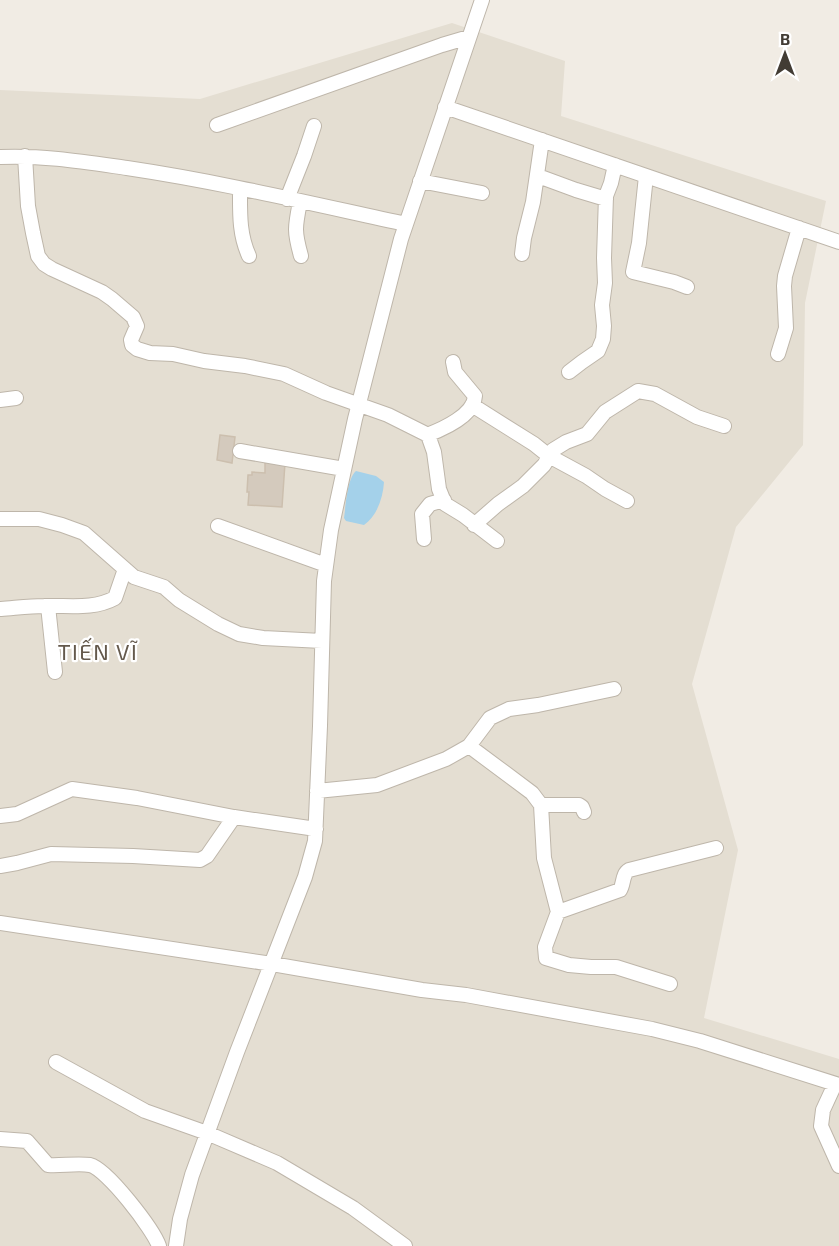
<svg xmlns="http://www.w3.org/2000/svg" width="839" height="1246" font-family="'Exo 2',sans-serif">
  <rect width="100%" height="100%" fill="#f1ece4"/>
  <path fill="#e4ded2" d="M452 23 565 61 561 116 826 201 805 303 803 445 736 527 692 684 738 850 704 1018 839 1059V1246H0V90L200 99Z"/>
  <path fill="#a4d1ea" d="M356 471 376 476 384 482C383 498 377 516 364 525L346 521 344 518C346 505 347 479 356 471Z"/>
  <path fill="#d4cabd" stroke="#ccbfae" stroke-width="1.5" d="M220 435 235 437 232 463 217 460Z
    M265 462 285 463 282 507 248 505 249 492H247L248 475H252V472L265 473Z"/>
  <g fill="none" stroke-linecap="round" stroke-linejoin="round">
    <g stroke="#beb6aa" stroke-width="16">
      <path id="minor" d="M445 107 839 242
        M217 125 442 45 469 37
        M25 156 28 206 33 233 38 256 44 264 52 269 102 292 112 299 133 317 137 326 131 340 132 345 137 349 150 353 173 354 204 361 245 366 284 374 326 393 388 415 428 435 434 452 439 489 445 504 463 515 497 541
        M0 157C43 155 85 162 127 168 221 182 313 204 406 224
        M538 176 576 190 606 199
        M646 176 639 243 633 272 674 282 687 287
        M420 181 482 193
        M240 189C240 213 239 234 249 256
        M287 199 304 156 314 126
        M300 202C295 227 294 231 301 256
        M522 254 524 238 533 202 542 140
        M778 354 786 328 784 286 785 276 799 228
        M569 372 582 362 598 351 603 339 604 326 602 305 605 283 604 258 606 196 611 183 615 165
        M0 400 16 398
        M472 405 534 444 549 456 586 476 605 489 627 501
        M427 435C443 429 474 415 475 396L455 372 453 362
        M240 451 344 469
        M0 519H39L62 525 84 533 134 577 164 587 179 600 218 624 239 634 263 638 322 641
        M474 525 498 504 523 486 544 465 553 450 566 442 587 434 605 412 638 391 655 394 697 417 724 426
        M218 526 326 565
        M424 539 422 514 430 504 444 500
        M48 606 55 672
        M1 609C15 608 30 606 44 606 68 605 93 610 115 598L125 569
        M469 746 532 793 541 805 544 858 558 912 545 947 546 958 569 965 591 967H616L670 984
        M317 791 377 785 446 759 469 746 490 718 509 709 538 705 614 689
        M541 805H579L582 807 584 812
        M0 816 17 814 72 789 137 798 234 817 316 829
        M0 866 17 863 51 854 133 856 200 860 207 856 234 817
        M558 912 620 890C624 884 622 874 629 870L716 848
        M0 923 272 964 422 990 466 995 652 1029 700 1041 839 1085
        M56 1062 145 1111 207 1133 277 1163 353 1208 405 1246
        M835 1084 823 1110 821 1126 839 1166
        M0 1139 27 1141 48 1165C61 1166 77 1163 90 1165 107 1169 153 1229 159 1246
        M176 1246 180 1219 192 1175 237 1052 305 877 315 841 320 726 324 581 331 530 355 419 401 239 482 0"/>
    </g>
    <use href="#minor" stroke="#fff" stroke-width="14"/>
  </g>
  <g text-anchor="middle" stroke-width="4.5" stroke-linejoin="round" paint-order="stroke">
    <g font-size="22" letter-spacing="1.5" fill="#64594c" stroke="#fff">
      <text x="98" y="660">TIẾN VĨ</text>
    </g>
  </g>
  <g transform="translate(785 54)" stroke="#ffffff" stroke-width="4.5" paint-order="stroke">
  <path d="M0-4.5L10 22L0 15L-10 22Z" fill="#423c34"/>
  <text y="-9" font-size="16" font-weight="bold" text-anchor="middle" fill="#423c34">B</text>
  </g>
</svg>
